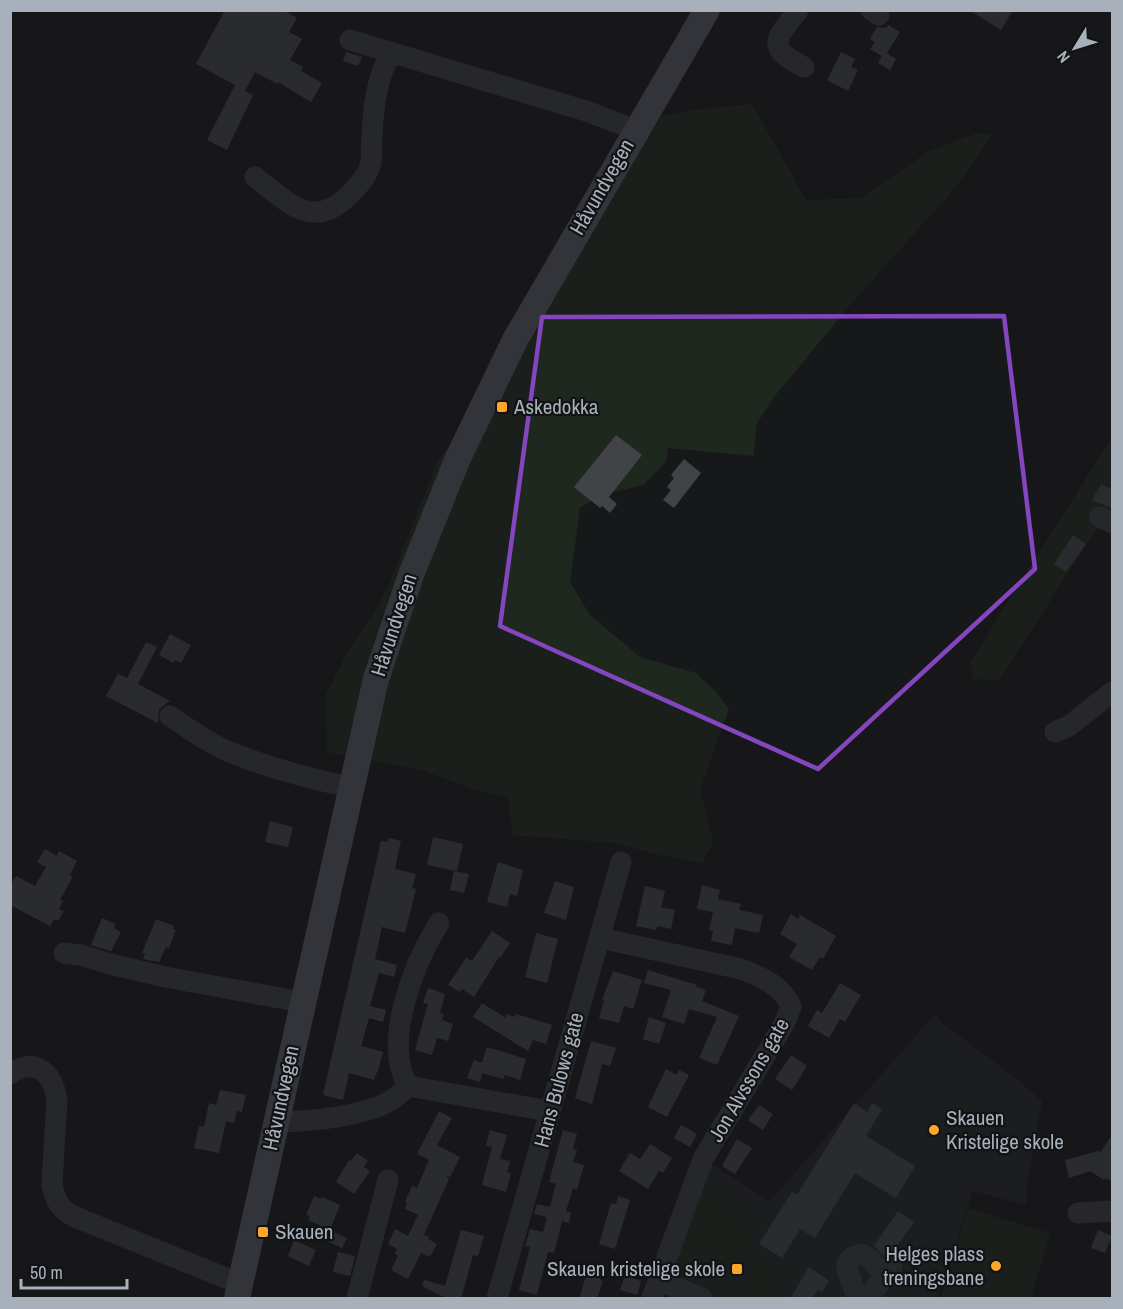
<svg xmlns="http://www.w3.org/2000/svg" width="1123" height="1309" font-family="'Archivo Narrow',sans-serif">
  <rect width="100%" height="100%" fill="#17181a"/>
  <path fill="#232427" d="M935 1014 941 1022 1017 1079 1042 1101 1028 1176 1026 1205 973 1191 937 1298H712L668 1276 703 1159 770 1201Z"/>
  <path fill="#1f281f" d="M752 104 806 200 861 198 929 151 977 133 992 135 955 188 851 304 774 397 756 425 754 456 668 448 666 462 643 485 609 493 580 507 570 582 590 615 640 657 696 673 716 692 729 709 703 781 701 793 713 842 702 863 659 855 615 843 513 835 508 797 472 789 422 770 327 752 326 695 347 653 380 602 389 584 438 460 460 435 649 118 691 110Z
    M1112 437V505L999 680 972 679 971 661Z
    M706 1175 724 1193 733 1210 754 1225 751 1252 723 1298 671 1272Z
    M968 1208 1050 1233 1031 1298H941Z
    M759 1252 789 1270 772 1298H737L733 1296Z"/>
  <path fill="#414347" d="M225 10H283L297 18 289 32 302 39 290 60 303 67 301 71 322 83 311 102 278 82 277 84 255 72 245 91 253 95 227 150 207 140 235 85 196 64Z
    M969 10H1013L1001 30Z
    M888 25 900 32 887 53 896 59 890 70 878 63 882 56 870 49 875 42 870 39 877 27 886 28Z
    M346 52 362 57 358 66 343 61Z
    M841 52 855 59 851 67 858 70 848 91 827 80Z
    M616 435 642 455 609 497 617 504 610 513 602 506 600 508 574 487Z
    M684 459 701 473 674 508 663 500 671 490 667 487 674 478 671 475Z
    M1101 484 1113 490V509L1092 500Z
    M1073 535 1086 544 1066 572 1054 564Z
    M170 634 191 645 181 663 175 660 174 663 159 655Z
    M146 642 157 647 138 684 170 701 159 709 158 723 106 696 118 674 127 678Z
    M270 821 293 827 288 847 265 842Z
    M433 837 463 844 457 871 427 865Z
    M389 838 401 841 395 869 416 874 412 888 416 889 405 933 382 927 375 959 397 965 394 977 379 973 370 1006 386 1010 383 1022 369 1018 361 1046 383 1052 379 1067 374 1080 349 1073 343 1100 323 1095 381 841 388 842Z
    M45 849 57 856 59 851 77 861 70 875 73 876 60 900 63 901 59 909 64 911 58 921 54 919 50 926 10 905V886L16 876 35 886 46 867 37 862Z
    M498 862 523 870 517 896 510 894 507 907 487 902Z
    M454 871 469 874 464 893 450 890Z
    M555 881 574 887 566 920 544 913Z
    M702 885 720 890 718 899 741 904 739 910 763 915 759 933 735 928 732 945 711 941 713 931 709 930 713 912 697 909Z
    M645 886 665 891 661 907 675 910 671 929 657 926 656 930 636 926Z
    M791 914 798 919 800 915 836 936 823 959 820 957 812 970 789 957 797 944 780 934Z
    M102 918 115 924 114 928 121 932 111 951 91 945Z
    M156 919 174 926 173 929 176 930 169 948 166 947 159 962 143 959 145 953H142Z
    M492 931 510 943 500 958 499 957 474 997 462 989 460 992 448 985 466 958 472 961Z
    M536 933 558 939 547 983 525 977Z
    M648 970 697 985 696 987 706 990 702 1001 739 1016 717 1065 699 1058 717 1017 689 1009 684 1024 662 1017 671 990 644 983Z
    M613 971 642 980 633 1009 624 1006 619 1023 599 1018 604 1001 602 1000Z
    M840 983 861 995 845 1022 840 1019 829 1038 808 1026 817 1010 822 1013Z
    M428 988 445 994 440 1013 444 1014 442 1020 453 1024 448 1041 437 1038 432 1055 415 1050 428 1004 423 1003Z
    M482 1003 506 1018 507 1014 515 1017 516 1014 552 1025 546 1044 533 1040 528 1051 473 1017Z
    M649 1017 666 1023 659 1044 643 1039Z
    M591 1041 616 1048 610 1066 602 1064 592 1104 575 1098Z
    M487 1047 526 1059 520 1080 505 1075 503 1079 482 1073 480 1082 467 1078 474 1060 482 1063Z
    M791 1055 807 1066 792 1090 775 1079Z
    M666 1069 676 1075 679 1070 689 1075 667 1117 648 1107Z
    M220 1090 246 1095 242 1112 237 1111 234 1123 226 1121 219 1153 194 1148 199 1126 204 1127 209 1103 216 1105Z
    M854 1103 867 1112 872 1103 882 1109 866 1136 915 1166 896 1198 855 1173 815 1238 800 1229 782 1258 759 1244 792 1192 797 1195Z
    M759 1105 773 1114 763 1130 748 1120Z
    M439 1111 452 1118 437 1145 460 1157 450 1177 446 1175 449 1179 424 1235 429 1237 428 1239 437 1244 430 1257 421 1253 408 1279 391 1270 398 1256 395 1254 397 1249 388 1244 395 1229 408 1236 418 1215 405 1209 407 1203 405 1202 412 1186 417 1188 429 1160 417 1154Z
    M681 1125 697 1134 690 1147 674 1138Z
    M490 1130 507 1135 500 1159 510 1161 507 1172 511 1173 506 1192 482 1185 492 1147 486 1146Z
    M563 1130 577 1134 573 1149 577 1150 573 1162 584 1165 577 1190 573 1188 566 1211 571 1213 569 1223 562 1221 554 1253 548 1252 537 1295 519 1290 530 1247 525 1246 530 1229 543 1232 547 1217 534 1214 537 1204 550 1207 556 1184 549 1182Z
    M1113 1133V1182L1105 1178 1104 1180 1090 1171 1069 1178 1065 1160 1098 1151 1101 1152Z
    M737 1139 752 1148 735 1174 722 1166Z
    M650 1144 672 1158 663 1173 659 1171 648 1189 619 1171 630 1153 640 1159Z
    M357 1153 368 1161 364 1167 370 1171 354 1194 336 1182 349 1160 351 1161Z
    M314 1196 321 1199 322 1197 340 1205 330 1230 308 1220 310 1216 306 1215Z
    M618 1196 630 1200 615 1249 599 1244 611 1203 616 1204Z
    M898 1211 914 1222 892 1253 884 1256 874 1246Z
    M327 1229 347 1238 342 1248 323 1239Z
    M461 1230 484 1236 478 1256 473 1255 461 1299H448L422 1286 424 1280 445 1286Z
    M1098 1230 1112 1236 1105 1253 1091 1248Z
    M294 1240 316 1250 309 1266 288 1256Z
    M338 1252 355 1256 350 1276 333 1272Z
    M809 1267 829 1281 822 1292 818 1289 812 1299H790Z
    M591 1272 602 1275 600 1280 603 1281 597 1299H579L586 1276 589 1277Z
    M625 1276 641 1281 637 1295 620 1290Z"/>
  <g fill="none" stroke-linecap="round" stroke-linejoin="round">
    <path stroke="#383a3f" stroke-width="21" d="M798 10C776 40 764 46 804 67
      M871 10 879 15
      M350 40 586 111 636 130
      M255 177C289 203 314 233 352 192 360 184 370 172 371 161 372 153 371 145 372 138 373 111 376 75 392 53
      M1100 517 1112 523
      M170 716C187 728 206 741 225 750 263 766 311 779 350 787
      M1055 732 1069 726 1112 692
      M600 938 741 969C761 977 783 986 791 1007L784 1024 703 1159 652 1298
      M64 953 81 955 110 964 165 977 302 1002
      M10 1074C37 1056 53 1074 57 1100L52 1184C55 1200 60 1210 75 1217L241 1284
      M408 1086C382 1042 414 963 439 923
      M276 1121C305 1123 364 1116 390 1101 397 1097 402 1092 408 1086L549 1111
      M1078 1213 1112 1211
      M659 1281 702 1298
      M357 1298 388 1180
      M497 1298 621 862
      M857 1298 847 1269V1264L852 1257 862 1254 869 1258 885 1276
      M868 1298 892 1266"/>
    <path stroke="#54575f" stroke-width="26" d="M237 1298 376 679 411 575 458 458 515 340 707 10"/>
  </g>
  <path d="M0 0H1123V1309H0ZM1004 316 1035 569 818 769 500 626 542 317Z" fill="#17181a" fill-opacity=".55" fill-rule="evenodd"/>
  <path fill="none" stroke="#8446be" stroke-width="4.5" stroke-linejoin="round" d="M1004 316 1035 569 818 769 500 626 542 317Z"/>
  <g fill="#ffa52a" stroke="#121315" stroke-width="2">
    <rect x="496" y="401" width="12" height="12" rx="3"/>
    <circle cx="934" cy="1130" r="6"/>
    <rect x="257" y="1226" width="12" height="12" rx="3"/>
    <circle cx="996" cy="1266" r="6"/>
    <rect x="731" y="1263" width="12" height="12" rx="3"/>
  </g>
  <g text-anchor="middle" stroke-width="4.5" stroke-linejoin="round" paint-order="stroke">
    <g font-size="21" fill="#a8b0bb" stroke="#121315">
      <text transform="translate(602 187) rotate(-60)" y="7">Håvundvegen</text>
      <text transform="translate(394 625) rotate(-72)" y="7">Håvundvegen</text>
      <text transform="translate(559 1080) rotate(-75)" y="7">Hans Bulows gate</text>
      <text transform="translate(749 1080) rotate(-60)" y="7">Jon Alvssons gate</text>
      <text transform="translate(281 1098) rotate(-78)" y="7">Håvundvegen</text>
    </g>
    <g font-size="21" fill="#a8b0bb" stroke="#121315" text-anchor="start">
      <text x="514" y="414">Askedokka</text>
      <text x="946" y="1125">Skauen<tspan x="946" dy="24">Kristelige skole</tspan></text>
      <text x="275" y="1239">Skauen</text>
      <text x="984" y="1261" text-anchor="end">Helges plass<tspan x="984" dy="24">treningsbane</tspan></text>
      <text x="725" y="1276" text-anchor="end">Skauen kristelige skole</text>
    </g>
  </g>
  <rect width="1123" height="1309" fill="none" stroke="#a8b0bb" stroke-width="24"/>
  <g transform="translate(1075 48) rotate(232)" stroke="#121315" stroke-width="4.5" paint-order="stroke">
  <path d="M0-4.5L10 22L0 15L-10 22Z" fill="#a8b0bb"/>
  <text y="-9" font-size="16" font-weight="bold" text-anchor="middle" fill="#a8b0bb">N</text>
  </g>
  <path d="M21 1279v9h106v-9" fill="none" stroke="#a8b0bb" stroke-width="3"/>
  <text x="30" y="1279" font-size="18" fill="#a8b0bb" stroke="#121315" stroke-width="4.5" paint-order="stroke">50 m</text>
</svg>
